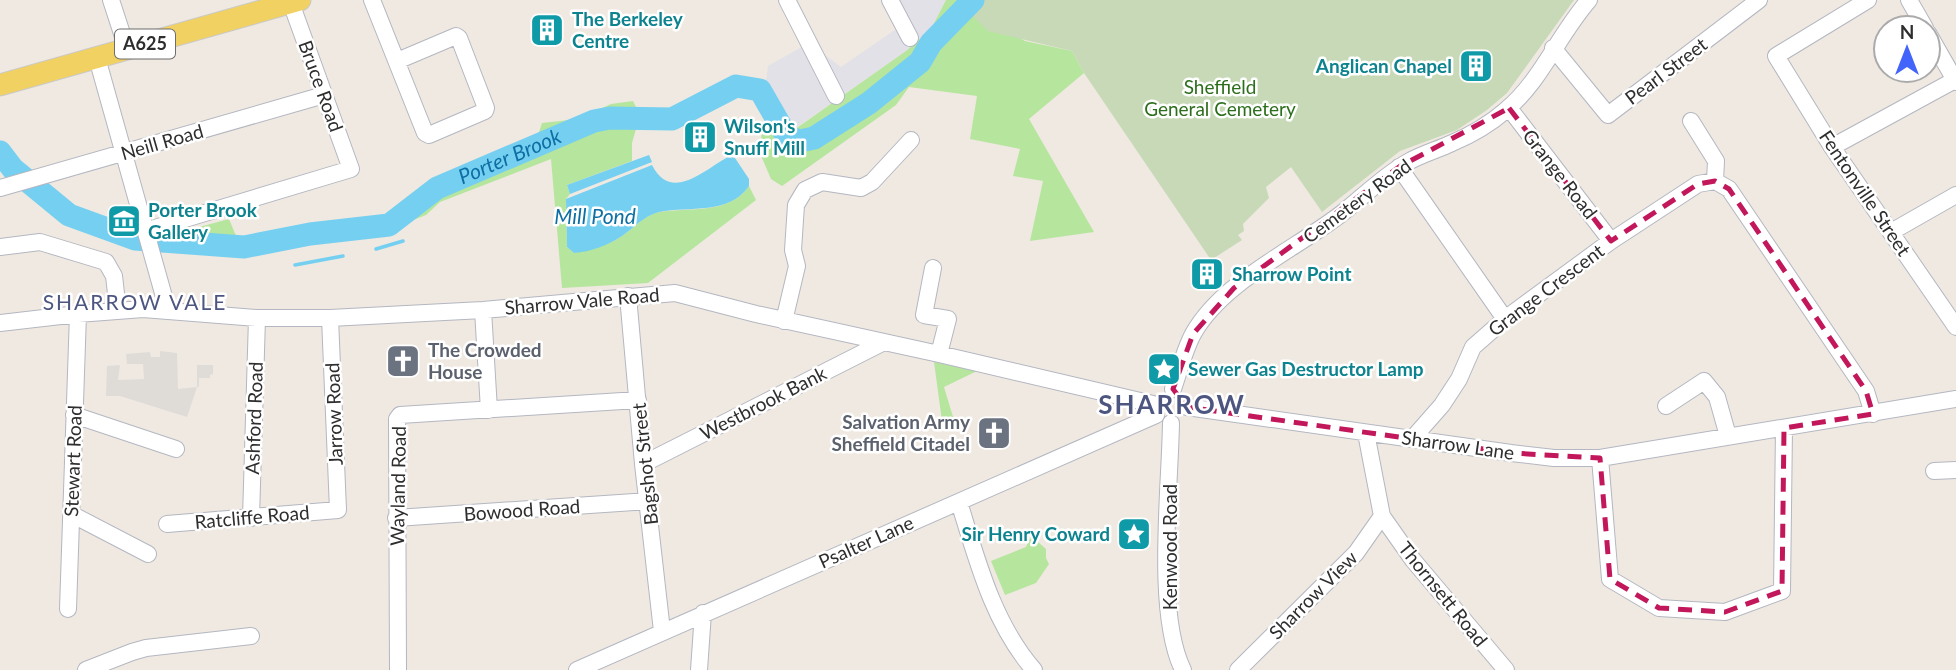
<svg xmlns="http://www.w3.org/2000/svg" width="1956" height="670" font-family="Lato,sans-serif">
  <rect width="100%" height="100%" fill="#efe9e1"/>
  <path fill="#e3e1e8" d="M895 0H946L931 29 906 51 790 132 765 90 768 66 809 43 841 67 902 25Z"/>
  <path fill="#b6e59e" d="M946 0H959V3L1025 41 1072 51 1084 73 1029 119 1094 232 1030 241 1043 181 1013 176 1020 149 970 139 977 96 909 87 896 105 782 186 771 179 762 158 761 138 765 121V90L791 132 906 51 931 29Z
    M633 101 640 115 632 143V161L567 185 570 194 566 199 567 247 574 253C590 249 608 246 622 236 635 227 643 216 659 212 690 207 729 215 749 186L756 200 648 283 562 288 551 159 440 202 426 215 383 232 332 235 243 252 238 244 180 238 177 233 229 219 239 243 397 213 431 186 538 135 542 123 578 119 611 104Z
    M934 362 977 371 944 387 953 417 942 421Z
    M1031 536 1046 549V558L1049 564 1036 583 1005 595 991 561 1026 547Z"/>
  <path fill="#c8d9b8" d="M962 0H1574L1507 93 1487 110 1457 130 1400 151 1322 212 1291 167 1266 187 1269 198 1243 224 1244 231 1238 235 1242 240 1211 260 1084 73 1072 51 988 31 959 3Z"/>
  <path fill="#dfdcd8" d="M160 351 177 353 178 389 197 387V365H213V374L210 375V378H199V387H197L187 417 120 396H106L107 366 120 365 118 380 144 379 143 364H127L126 354 150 352 151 357H160Z"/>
  <path fill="#75cff0" d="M649 155 652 162 570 194 567 185Z
    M728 157 735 158 749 179V186C729 215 690 206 659 212 642 217 635 227 622 236 609 245 590 252 574 253L567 247 566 199 652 165C671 203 704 170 728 157Z"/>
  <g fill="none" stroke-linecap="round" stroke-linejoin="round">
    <path stroke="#75cff0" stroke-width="3.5" d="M376 249 403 241
      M295 265 343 256"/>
    <path stroke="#75cff0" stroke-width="23" id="s1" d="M0 152 13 169 69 215 135 239 244 247 310 234 389 225 437 188 594 121 610 118 672 119 736 86 760 90 787 137 800 141 814 138 869 103 920 62 931 43 973 0"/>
    <g stroke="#b4b7c1" stroke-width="18">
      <path id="minor" d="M111 0 127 49
        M372 0 425 133 429 135 485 111 486 108 459 38 456 36 397 61
        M787 0 836 96
        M890 0 910 38
        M1868 0 1776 56 1832 147 1956 327
        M1909 0 1925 28
        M1928 33 1956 82
        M1553 48 1608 115 1759 0
        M97 58 168 311
        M1509 108 1611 241
        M1691 121 1716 161 1715 181
        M1832 147 1955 80
        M1399 167 1505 319
        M0 188 324 95
        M145 231 351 169 291 3
        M1891 232 1956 195
        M0 247 40 242 106 262 114 276 118 311
        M933 268 924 315 948 319 939 354
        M628 296 643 464 662 631
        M483 310 489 410
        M784 321 797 266 793 250 796 205 805 190 822 182 861 188 872 182 911 140
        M0 323 78 314 143 309 257 318H330L483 310 675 293 756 314 939 354 1153 404
        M1173 389C1179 372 1184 351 1193 334 1222 282 1294 250 1341 214 1363 197 1383 176 1408 162 1422 154 1437 150 1452 143 1471 135 1490 124 1506 110 1541 81 1559 34 1589 0
        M1666 406 1704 381 1717 397 1728 436
        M1187 407 1511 453 1554 458H1600L1956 399
        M74 415 176 449
        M1171 423C1170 489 1155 613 1183 670
        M1366 433 1382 516 1413 560 1506 670
        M1413 438 1442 405 1459 379 1473 347 1505 319 1611 241 1698 184 1715 181 1729 189 1866 391 1873 414
        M1600 458 1610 579 1659 608 1725 612 1782 591 1784 428
        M643 464 884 342
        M1934 471 1956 470
        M959 502C977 560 993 623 1034 670
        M71 514 148 554
        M251 518 257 318
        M396 518 649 501
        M167 524 338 510 330 318
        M68 609 78 314
        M86 670 132 652 146 648 251 636
        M398 670 397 419 400 415 638 400
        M577 670 1156 415
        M699 670 703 613
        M1238 670 1356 553 1382 516"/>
    </g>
    <g stroke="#c9c9c9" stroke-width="23">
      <path id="major" d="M0 85 300 0"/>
    </g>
    <use href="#minor" stroke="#fff" stroke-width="16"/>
    <use href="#major" stroke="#f2d163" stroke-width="21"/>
  </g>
  <path fill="none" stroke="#c2185b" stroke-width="5" stroke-dasharray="14 9" stroke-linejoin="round" d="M1509 108 1611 241 1698 184 1715 181 1729 189 1866 391 1873 414 1784 428 1782 591 1725 612 1659 608 1610 579 1600 458 1511 453 1187 407 1173 389 1193 334 1234 288 1399 167Z"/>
  <defs>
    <g id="building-square" transform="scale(1.75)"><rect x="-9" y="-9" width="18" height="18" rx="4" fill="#0f9aa8" stroke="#fff"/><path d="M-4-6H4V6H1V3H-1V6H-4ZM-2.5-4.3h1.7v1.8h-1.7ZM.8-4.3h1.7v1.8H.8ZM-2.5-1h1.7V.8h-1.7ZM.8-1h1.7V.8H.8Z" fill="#fff"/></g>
    <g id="museum-square" transform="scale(1.75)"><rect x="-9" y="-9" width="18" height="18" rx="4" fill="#0f9aa8" stroke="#fff"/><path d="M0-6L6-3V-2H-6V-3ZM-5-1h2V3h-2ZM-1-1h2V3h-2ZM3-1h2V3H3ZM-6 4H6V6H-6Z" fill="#fff"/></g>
    <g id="church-square" transform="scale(1.75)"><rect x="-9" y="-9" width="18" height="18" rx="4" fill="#6b7280" stroke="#fff"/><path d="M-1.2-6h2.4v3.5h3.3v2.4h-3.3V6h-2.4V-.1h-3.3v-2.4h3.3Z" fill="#fff"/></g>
    <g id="sight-square" transform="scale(1.75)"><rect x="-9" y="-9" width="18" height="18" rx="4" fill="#0f9aa8" stroke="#fff"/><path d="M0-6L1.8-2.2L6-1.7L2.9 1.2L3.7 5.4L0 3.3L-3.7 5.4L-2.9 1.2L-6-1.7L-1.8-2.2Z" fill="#fff"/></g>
  </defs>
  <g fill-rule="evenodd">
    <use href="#building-square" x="547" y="30"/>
    <use href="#building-square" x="1476" y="66"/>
    <use href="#building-square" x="700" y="137"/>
    <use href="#museum-square" x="124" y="221"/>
    <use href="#building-square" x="1207" y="274"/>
    <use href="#church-square" x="403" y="361"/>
    <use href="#sight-square" x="1164" y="369"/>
    <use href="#church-square" x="994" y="433"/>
    <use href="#sight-square" x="1134" y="534"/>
  </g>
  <g text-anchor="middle" stroke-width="5" stroke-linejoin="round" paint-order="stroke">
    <rect fill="#fff" stroke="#6d6d6d" stroke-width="2" x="115" y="29.5" width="60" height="29" rx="5"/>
    <g font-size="18" font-weight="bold" fill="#2e2e2e">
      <text x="145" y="50">A625</text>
    </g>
    <g font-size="19" font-weight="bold" fill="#0d838f" stroke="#fff" text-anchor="start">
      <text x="572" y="26">The Berkeley<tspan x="572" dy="22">Centre</tspan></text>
      <text x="1452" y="73" text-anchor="end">Anglican Chapel</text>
      <text x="724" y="133">Wilson's<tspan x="724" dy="22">Snuff Mill</tspan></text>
      <text x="148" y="217">Porter Brook<tspan x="148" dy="22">Gallery</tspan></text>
      <text x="1232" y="281">Sharrow Point</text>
      <text x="1188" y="376">Sewer Gas Destructor Lamp</text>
      <text x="1110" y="541" text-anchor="end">Sir Henry Coward</text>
    </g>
    <g font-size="19" fill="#2e2e2e" stroke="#fff">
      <text transform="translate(1666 71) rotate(-37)" y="7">Pearl Street</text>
      <text transform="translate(321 86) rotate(70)" y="7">Bruce Road</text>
      <text transform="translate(162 142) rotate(-16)" y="7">Neill Road</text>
      <text transform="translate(1560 174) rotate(52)" y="7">Grange Road</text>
      <text transform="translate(1865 193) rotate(56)" y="7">Fentonville Street</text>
      <text transform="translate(1357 201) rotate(-36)" y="7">Cemetery Road</text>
      <text transform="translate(1546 290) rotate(-37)" y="7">Grange Crescent</text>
      <text transform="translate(582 301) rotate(-5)" y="7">Sharrow Vale Road</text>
      <text transform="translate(763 403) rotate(-27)" y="7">Westbrook Bank</text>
      <text transform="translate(334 414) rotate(-92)" y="7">Jarrow Road</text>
      <text transform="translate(254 418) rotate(-88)" y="7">Ashford Road</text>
      <text transform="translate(1458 445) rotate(8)" y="7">Sharrow Lane</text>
      <text transform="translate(73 461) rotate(-88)" y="7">Stewart Road</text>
      <text transform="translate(645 464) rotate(-96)" y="7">Bagshot Street</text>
      <text transform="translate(398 486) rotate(-89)" y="7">Wayland Road</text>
      <text transform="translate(522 510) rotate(-4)" y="7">Bowood Road</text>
      <text transform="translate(252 517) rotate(-5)" y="7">Ratcliffe Road</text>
      <text transform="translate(866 542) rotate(-24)" y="7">Psalter Lane</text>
      <text transform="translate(1170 547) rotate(-90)" y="7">Kenwood Road</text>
      <text transform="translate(1443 594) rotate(51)" y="7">Thornsett Road</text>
      <text transform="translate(1313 595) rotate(-45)" y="7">Sharrow View</text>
    </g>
    <g font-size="19" fill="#2c6e1b" stroke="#fff">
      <text x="1220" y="94">Sheffield<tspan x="1220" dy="22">General Cemetery</tspan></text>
    </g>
    <g font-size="19" font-weight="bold" fill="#5b616d" stroke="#fff" text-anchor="start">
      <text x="428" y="357">The Crowded<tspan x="428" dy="22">House</tspan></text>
      <text x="970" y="429" text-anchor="end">Salvation Army<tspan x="970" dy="22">Sheffield Citadel</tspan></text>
    </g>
    <g font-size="21" font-style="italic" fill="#0d6fa3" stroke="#fff">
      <text dy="7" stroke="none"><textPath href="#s1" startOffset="560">Porter Brook</textPath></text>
      <text x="595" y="224">Mill Pond</text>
    </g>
    <g font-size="21" letter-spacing="2" fill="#4d5680" stroke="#fff">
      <text x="135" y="310">SHARROW VALE</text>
    </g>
    <g font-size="26" font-weight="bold" letter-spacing="2" fill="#4d5680" stroke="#fff">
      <text x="1172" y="414">SHARROW</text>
    </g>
  </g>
  <g transform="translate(1907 49)"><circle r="33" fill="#ffffff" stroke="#ababab" stroke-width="2"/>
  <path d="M0-5L12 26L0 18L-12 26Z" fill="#4264fb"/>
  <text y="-10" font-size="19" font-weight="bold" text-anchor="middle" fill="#2e2e2e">N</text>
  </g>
</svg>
